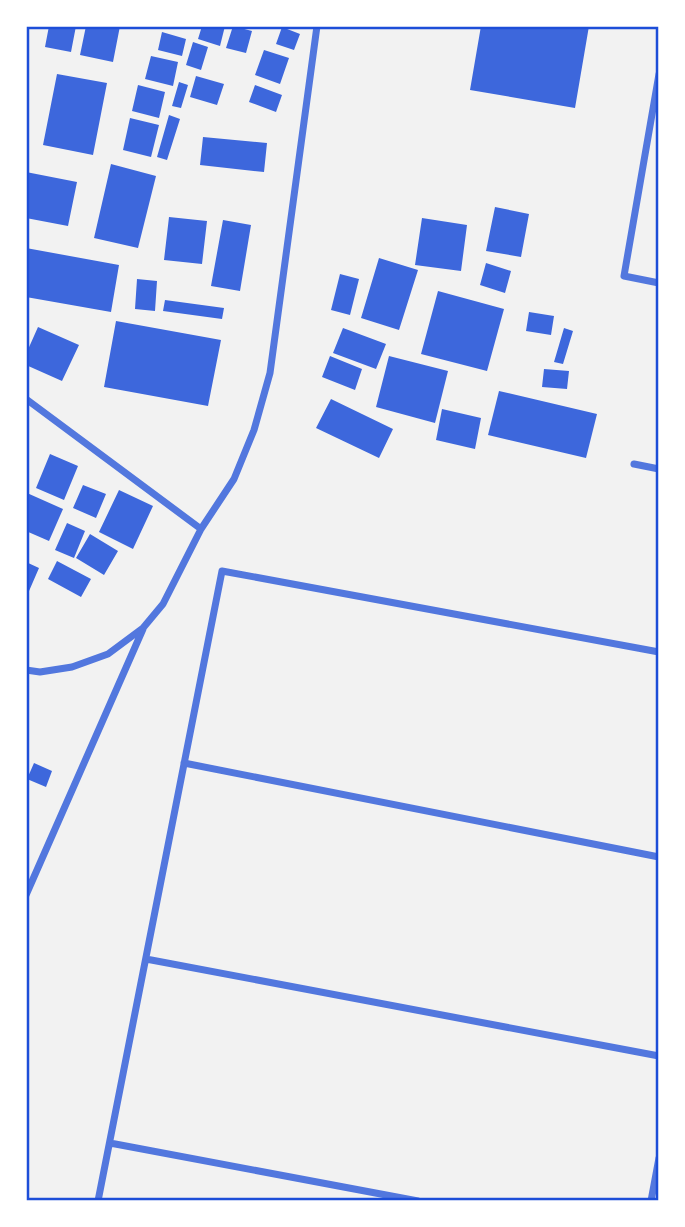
<svg xmlns="http://www.w3.org/2000/svg" width="685" height="1227" font-family="'Libre Baskerville',serif">
  <rect width="100%" height="100%" fill="#f2f2f2"/>
  <path fill="#3d67dc" d="M49 26H76L71 52 45 47Z
    M86 26H120L113 62 80 55Z
    M202 26H225L220 46 198 39Z
    M233 26 252 31 246 53 226 48Z
    M481 26H589L575 108 470 90Z
    M282 27 300 34 294 50 276 44Z
    M162 32 186 39 182 56 158 50Z
    M193 42 208 47 201 70 186 65Z
    M264 50 289 58 280 84 255 75Z
    M151 56 178 62 173 86 145 79Z
    M57 74 107 83 93 155 43 145Z
    M196 76 224 84 217 105 190 97Z
    M179 82 188 85 181 108 172 106Z
    M138 85 165 92 159 118 132 111Z
    M255 85 282 95 276 112 249 102Z
    M169 115 180 119 167 160 157 157Z
    M130 118 159 125 151 157 123 150Z
    M203 137 267 143 264 172 200 165Z
    M111 164 156 176 138 248 94 238Z
    M26 172 77 182 68 226 26 218Z
    M495 207 529 214 521 257 486 251Z
    M169 217 207 221 202 264 164 260Z
    M422 218 467 225 461 271 415 265Z
    M223 220 251 225 240 291 211 286Z
    M26 248 119 265 111 312 26 297Z
    M379 258 418 270 399 330 361 318Z
    M486 263 511 271 505 293 480 285Z
    M340 274 359 279 350 315 331 310Z
    M137 279 157 281 155 311 135 309Z
    M438 291 504 309 487 371 421 354Z
    M165 300 224 308 222 319 163 311Z
    M529 312 554 316 551 335 526 331Z
    M116 321 221 340 208 406 104 387Z
    M38 327 79 345 62 381 26 365V354Z
    M343 328 386 344 376 369 333 353Z
    M564 328 573 331 563 364 554 362Z
    M330 356 362 369 355 390 322 377Z
    M389 356 448 371 435 423 376 407Z
    M544 369 569 371 567 389 542 387Z
    M499 391 597 414 586 458 488 435Z
    M331 399 393 429 379 458 316 428Z
    M442 409 481 418 475 449 436 440Z
    M50 454 78 466 64 500 36 488Z
    M83 485 106 494 96 518 73 508Z
    M119 490 153 506 133 549 99 532Z
    M27 493 63 509 49 541 26 531Z
    M67 523 85 531 74 558 55 550Z
    M90 534 118 551 104 575 76 558Z
    M57 561 91 579 81 597 48 579Z
    M26 562 39 568 26 598Z
    M34 763 52 771 46 787 27 779Z"/>
  <g fill="none" stroke-linecap="round" stroke-linejoin="round">
    <path stroke="#5277de" stroke-width="7" d="M659 74 624 276 659 283
      M26 399 201 529
      M634 464 659 469
      M26 670 40 672 72 667 108 654 143 628 163 604 201 529 234 479 254 430 270 373 317 26
      M184 763 659 857
      M26 895 143 629
      M146 959 659 1056
      M110 1143 418 1201
      M98 1201 222 571 659 652
      M651 1201 659 1158"/>
  </g>
  <rect width="685" height="1227" fill="none" stroke="#ffffff" stroke-width="56"/>
  <rect x="28" y="28" width="629" height="1171" fill="none" stroke="#1d4ed8" stroke-width="2.5"/>
</svg>
